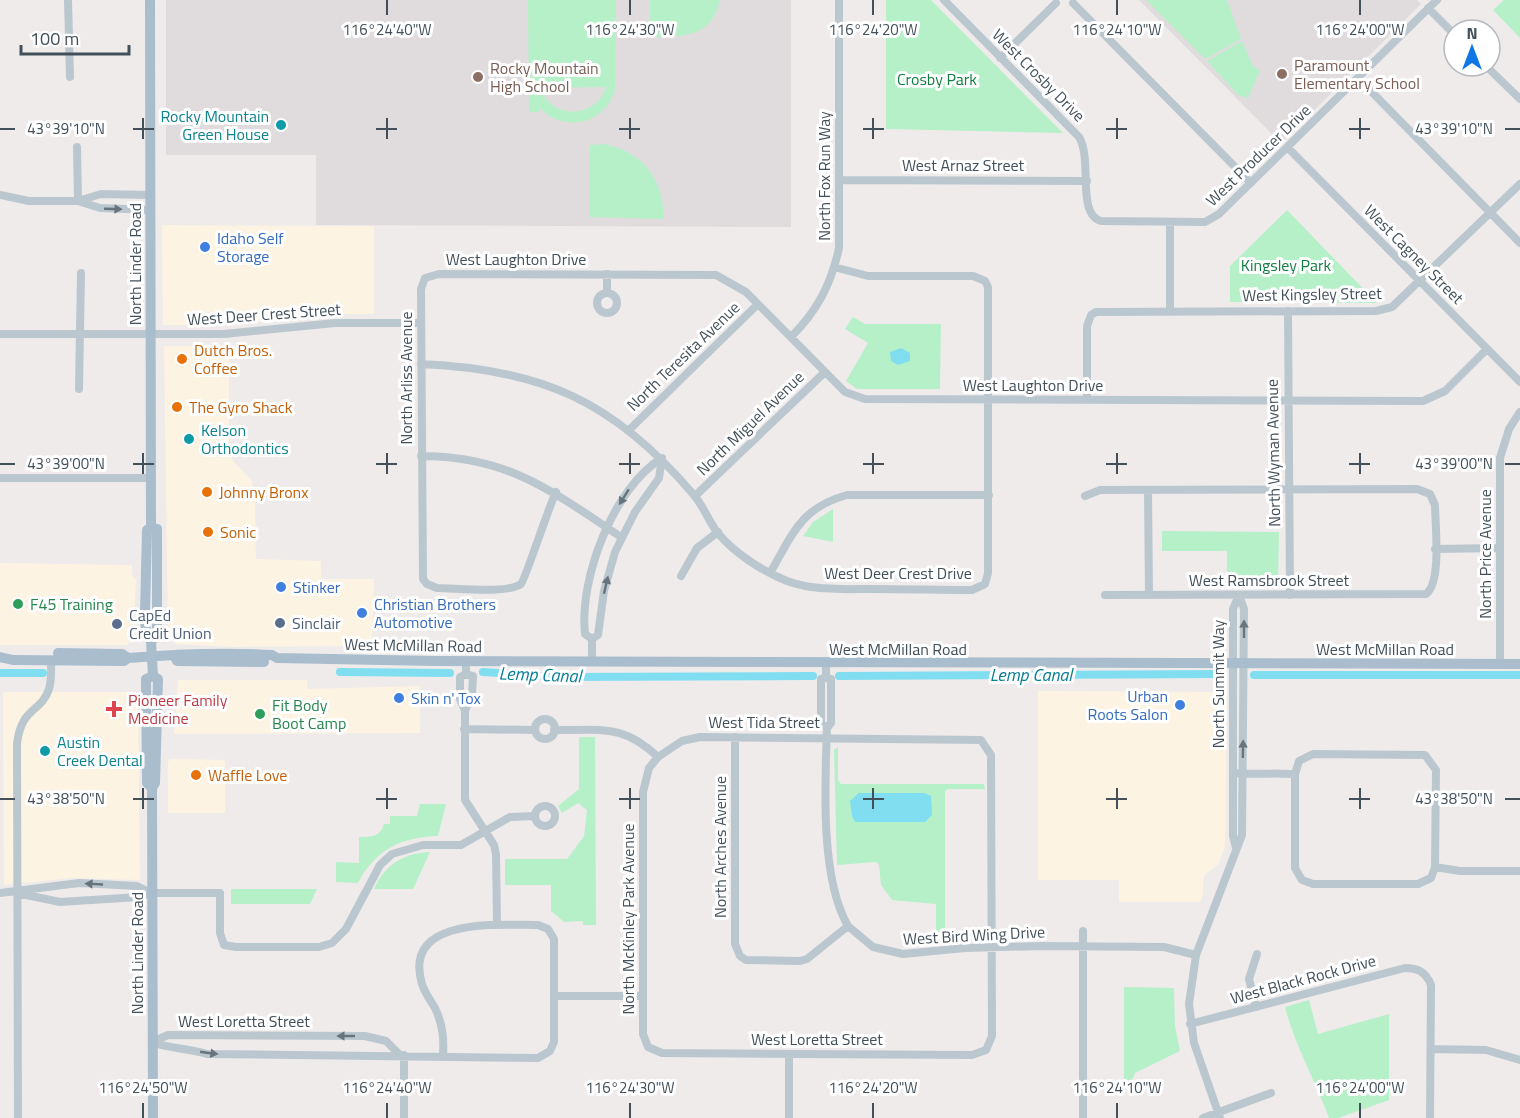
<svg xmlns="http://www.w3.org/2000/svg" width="1520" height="1118" font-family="'Titillium Web',sans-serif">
  <rect width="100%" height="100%" fill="#efebeb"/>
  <path fill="#fcf3e2" d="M162 225 374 226V314H328L230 325H163Z
    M164 346H229V449L233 461 252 481 255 497 256 559 321 561V579H374L372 646 234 647 176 644 168 638Z
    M0 563 132 565V575L136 580 133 637 127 645H0Z
    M178 680H307V689L420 686V733L174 734Z
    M1038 691 1227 692 1225 847 1218 865 1205 874 1203 880V894L1200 902H1119V880H1038Z
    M3 692H138L140 880 71 878 4 885Z
    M170 759 225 760V813H168V762Z"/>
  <path fill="#e0dcde" d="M166 0H791V227L316 225V155H166Z
    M1139 0H1417L1421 4 1281 143Z"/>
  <path fill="#b6f0c9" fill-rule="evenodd" d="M528 0H616L615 90C605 125 563 133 540 108L539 112H529ZM606 87C596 119 551 120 540 88Z
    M650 0H719V3C711 38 680 37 650 37Z
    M886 0H931L1063 133 886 129Z
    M1146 0H1227L1241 39 1205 59Z
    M1504 0H1520V38L1493 10Z
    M1242 41 1253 66 1260 70 1248 98 1238 95 1207 61Z
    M604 144C644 152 663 179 664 219L590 217V145Z
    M1287 210 1377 303 1230 302V266Z
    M853 317 865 324H941L940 389H857L846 381 868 343 845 329Z
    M833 509V542L803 536 813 522Z
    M1162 531 1279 532 1278 584H1227V551H1162Z
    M579 737H595L596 925H583V921L564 922 551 911V885H505V859H567L584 836 587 810 578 803 562 813 558 806 579 789Z
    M838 747V780L841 784H984L985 789H948L945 791V942L936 943V904L892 900 881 885 879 865 876 862 837 865 834 750Z
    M420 804H446L438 836C401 837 375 850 358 883L336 882V862L359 863V837C371 837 380 837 384 824H390V816H417Z
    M430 852 413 889H374C385 865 403 853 430 852Z
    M231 889H317L310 904H231Z
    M1124 987 1174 988 1175 1026 1180 1051 1135 1073 1130 1085 1124 1084Z
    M1309 1000 1318 1034 1389 1014V1100L1338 1118H1329C1315 1080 1295 1046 1285 1007Z"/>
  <path fill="#80def0" d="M901 348 910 353V361L898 365 891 361 890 352Z
    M859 793H924L931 796 932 815 925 822H855L852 816 850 801Z"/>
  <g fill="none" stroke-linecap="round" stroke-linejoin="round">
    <path stroke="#80def0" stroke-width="8" d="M340 672 450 673
      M483 672 557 677 813 676
      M0 673H43
      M1254 675H1520
      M839 676 1223 674"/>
    <path stroke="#bbc7cf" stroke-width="8" d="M68 0 70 77
      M944 0 1079 137C1093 160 1076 214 1101 221L1205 222 1219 214 1437 0
      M1073 3 1251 183
      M1428 8 1454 34
      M1000 58 1056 3
      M1486 66 1520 99
      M1358 78 1520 243
      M77 147 78 201
      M1287 147 1520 382
      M840 180 1087 181
      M0 195 29 201H78L101 194 150 195
      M78 201 100 208 150 210
      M597 303a10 10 0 1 1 20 0a10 10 0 1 1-20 0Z
      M607 293V274
      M1170 311V222
      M1288 311 1290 595
      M0 334H224L335 323H421
      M791 337C817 311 831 285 839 248V0
      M421 364C541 369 614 401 693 494 703 505 708 520 717 532 734 553 762 571 787 581 814 591 844 589 872 589 906 589 939 590 972 590L985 584 988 573V287L985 281 973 276H868L834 267
      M79 389 81 273
      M1087 400V326L1091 315 1096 312 1376 311 1392 307 1520 184
      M629 430 758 304
      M421 456C508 456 552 491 621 537
      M0 478H150
      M1148 490 1149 595
      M556 492C549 506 525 580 521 584 507 594 456 588 437 588L427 584 423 579 421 289 425 278 439 274 716 275 746 292 845 392 865 399 1423 401 1445 391 1487 349
      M695 496 825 372
      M1085 496 1100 490 1417 489 1430 494 1435 505C1435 525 1442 582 1426 594L1105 595
      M1435 549 1500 548
      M770 573C793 534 800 508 847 495H989
      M681 576 697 548 718 532
      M592 639 598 635 604 591 615 552 635 512 659 478 662 458C613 488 579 579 585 634L592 639V660
      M466 661V674L460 677V699L465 711V800L494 845 496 854 497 925
      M826 664V678L821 679V723L827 728 831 723V679L826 678
      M1500 664V458L1509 429 1520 412
      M465 711 472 694 473 676 466 674
      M535 729a10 10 0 1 1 20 0a10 10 0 1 1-20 0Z
      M827 728C825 784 820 878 848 926
      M464 729 535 730
      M554 730C601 731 622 723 658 757L682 741 700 737 981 740 991 755 992 1036 986 1050 972 1055 662 1053 648 1047 643 1034V792L649 768 658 757
      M735 737V944L740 956 746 960 800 961 807 959 848 926 873 947 903 954 965 948 1042 946 1164 947 1196 955
      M1233 773 1295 774 1299 761 1313 754 1425 755 1436 770 1435 867
      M1295 774V868L1302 880 1313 884H1418L1431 878 1435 867 1460 871H1520
      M535 816a10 10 0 1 1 20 0a10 10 0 1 1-20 0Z
      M1236 848 1233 836V609L1239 595
      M0 893 79 883 137 886 151 893
      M17 893 60 902 139 897 151 893H220V933L224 945 236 947H319L332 943 346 929 380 865 392 854 423 845H461L510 817 535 816
      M1083 931V1118
      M554 996H643
      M1256 1007 1249 979 1257 954
      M1190 1024 1405 968C1418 968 1426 972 1431 985L1430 1118
      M152 1042C170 1049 188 1048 207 1054L538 1058 550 1051 554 1042V939L548 929 538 925C500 925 402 916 422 984 425 993 430 1000 435 1008 443 1025 444 1038 443 1057
      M152 1042 168 1035 365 1036 386 1041 399 1054
      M1431 1049 1486 1050 1520 1060
      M404 1055V1118
      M18 1118 17 744C21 707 41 713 49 689 52 680 51 669 51 660
      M789 1118V1054
      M1203 1118 1271 1093
      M1220 1118 1194 1043 1189 1004 1196 955 1242 835 1244 609 1239 595"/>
    <path stroke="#a9bdcd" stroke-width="10" d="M150 0 151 528 147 530 145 613 146 635 151 641 153 676 158 679 155 783 152 788 153 1118
      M151 528 157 529V636L151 641
      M58 653 122 654 128 658
      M174 655 177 661 264 662
      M0 657 13 660 124 661 128 658C176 654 223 652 272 655L277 658 435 661 1520 664
      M152 788 147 783 146 679 153 676"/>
  </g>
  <defs><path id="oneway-solid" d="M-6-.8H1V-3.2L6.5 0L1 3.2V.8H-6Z" transform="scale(1.5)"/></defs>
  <g fill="#67747d">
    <use href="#oneway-solid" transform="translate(113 209) rotate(2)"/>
    <use href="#oneway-solid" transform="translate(624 497) rotate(122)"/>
    <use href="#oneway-solid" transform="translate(606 585) rotate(-77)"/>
    <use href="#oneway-solid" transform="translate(1244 629) rotate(-90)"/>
    <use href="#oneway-solid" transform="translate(1243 749) rotate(-89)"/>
    <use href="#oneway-solid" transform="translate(94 884) rotate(-177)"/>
    <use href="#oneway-solid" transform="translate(346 1036) rotate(-180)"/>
    <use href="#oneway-solid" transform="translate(209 1053) rotate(8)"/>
  </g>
  <path fill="none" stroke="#43505a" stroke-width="2" d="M387 0V15M630 0V15M873 0V15M1117 0V15M1360 0V15M143 118V139M387 118V139M630 118V139M873 118V139M1117 118V139M1360 118V139M0 129H15M133 129H154M376 129H397M619 129H640M863 129H884M1106 129H1127M1349 129H1370M1505 129H1520M143 453V474M387 453V474M630 453V474M873 453V474M1117 453V474M1360 453V474M0 464H15M133 464H154M376 464H397M619 464H640M863 464H884M1106 464H1127M1349 464H1370M1505 464H1520M143 788V809M387 788V809M630 788V809M873 788V809M1117 788V809M1360 788V809M0 799H15M133 799H154M376 799H397M619 799H640M863 799H884M1106 799H1127M1349 799H1370M1505 799H1520M143 1103V1118M387 1103V1118M630 1103V1118M873 1103V1118M1117 1103V1118M1360 1103V1118"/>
  <g fill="#8d6e63" stroke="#fff" stroke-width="2">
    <circle cx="1282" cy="74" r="6"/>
    <circle cx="478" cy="77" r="6"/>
  </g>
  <g fill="#0f9aa8" stroke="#fff" stroke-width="2">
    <circle cx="281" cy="125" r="6"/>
    <circle cx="189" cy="439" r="6"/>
    <circle cx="45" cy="751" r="6"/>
  </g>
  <g fill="#3f7fe0" stroke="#fff" stroke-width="2">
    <circle cx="205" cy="247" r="6"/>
    <circle cx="281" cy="587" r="6"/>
    <circle cx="362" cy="613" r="6"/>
    <circle cx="399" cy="698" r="6"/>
    <circle cx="1180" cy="705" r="6"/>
  </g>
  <g fill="#e8710a" stroke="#fff" stroke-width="2">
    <circle cx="182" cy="359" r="6"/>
    <circle cx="177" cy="407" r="6"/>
    <circle cx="207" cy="492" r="6"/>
    <circle cx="208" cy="532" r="6"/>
    <circle cx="196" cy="775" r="6"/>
  </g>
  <g fill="#2e9e5b" stroke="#fff" stroke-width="2">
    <circle cx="18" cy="604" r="6"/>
    <circle cx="260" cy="714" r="6"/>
  </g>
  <g fill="#5c6f8a" stroke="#fff" stroke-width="2">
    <circle cx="280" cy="623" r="6"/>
    <circle cx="117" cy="624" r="6"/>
  </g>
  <path fill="#e0444e" stroke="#fff" stroke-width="2" d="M111 700h6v6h6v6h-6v6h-6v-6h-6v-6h6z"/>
  <g text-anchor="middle" stroke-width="6" stroke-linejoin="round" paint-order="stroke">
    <g font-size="16" fill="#785e54" stroke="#fff" text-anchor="start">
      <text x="1294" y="71">Paramount<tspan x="1294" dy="18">Elementary School</tspan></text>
      <text x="490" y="74">Rocky Mountain<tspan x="490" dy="18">High School</tspan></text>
    </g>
    <g font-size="16" fill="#43505a" stroke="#fff">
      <text transform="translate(1039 75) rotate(45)" y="6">West Crosby Drive</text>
      <text transform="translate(1258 155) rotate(-44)" y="6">West Producer Drive</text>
      <text x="963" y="171">West Arnaz Street</text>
      <text transform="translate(824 176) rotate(-90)" y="6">North Fox Run Way</text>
      <text transform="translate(1414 254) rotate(45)" y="6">West Cagney Street</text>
      <text x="516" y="265">West Laughton Drive</text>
      <text transform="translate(135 264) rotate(-90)" y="6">North Linder Road</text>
      <text transform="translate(1312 294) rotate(-1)" y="6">West Kingsley Street</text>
      <text transform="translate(264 314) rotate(-4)" y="6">West Deer Crest Street</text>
      <text transform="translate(683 356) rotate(-44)" y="6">North Teresita Avenue</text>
      <text transform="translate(406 378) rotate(-90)" y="6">North Arliss Avenue</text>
      <text x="1033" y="391">West Laughton Drive</text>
      <text transform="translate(750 423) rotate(-44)" y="6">North Miguel Avenue</text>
      <text transform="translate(1273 453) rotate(-91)" y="6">North Wyman Avenue</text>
      <text transform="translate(1485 554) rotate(-90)" y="6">North Price Avenue</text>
      <text x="898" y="579">West Deer Crest Drive</text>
      <text x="1269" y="586">West Ramsbrook Street</text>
      <text transform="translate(413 645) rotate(1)" y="6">West McMillan Road</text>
      <text x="898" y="655">West McMillan Road</text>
      <text x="1385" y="655">West McMillan Road</text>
      <text transform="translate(1218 684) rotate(-90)" y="6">North Summit Way</text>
      <text x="764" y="728">West Tida Street</text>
      <text transform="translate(720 847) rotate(-90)" y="6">North Arches Avenue</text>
      <text transform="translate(628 919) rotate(-90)" y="6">North McKinley Park Avenue</text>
      <text transform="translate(974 935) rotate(-3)" y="6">West Bird Wing Drive</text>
      <text transform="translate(137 953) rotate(-90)" y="6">North Linder Road</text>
      <text transform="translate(1303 979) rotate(-15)" y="6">West Black Rock Drive</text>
      <text x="244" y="1027">West Loretta Street</text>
      <text x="817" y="1045">West Loretta Street</text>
    </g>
    <g font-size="16" fill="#117e42" stroke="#fff">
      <text x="937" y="85">Crosby Park</text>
      <text x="1286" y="271">Kingsley Park</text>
    </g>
    <g font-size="16" fill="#0d838f" stroke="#fff" text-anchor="start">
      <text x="269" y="122" text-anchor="end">Rocky Mountain<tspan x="269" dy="18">Green House</tspan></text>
      <text x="201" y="436">Kelson<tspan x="201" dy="18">Orthodontics</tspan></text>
      <text x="57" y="748">Austin<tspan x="57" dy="18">Creek Dental</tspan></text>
    </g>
    <g font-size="16" fill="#366cbe" stroke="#fff" text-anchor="start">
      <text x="217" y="244">Idaho Self<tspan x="217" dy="18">Storage</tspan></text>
      <text x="293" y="593">Stinker</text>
      <text x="374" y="610">Christian Brothers<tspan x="374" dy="18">Automotive</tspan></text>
      <text x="1168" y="702" text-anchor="end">Urban<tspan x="1168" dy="18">Roots Salon</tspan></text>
      <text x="411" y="704">Skin n' Tox</text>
    </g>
    <g font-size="16" fill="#c56008" stroke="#fff" text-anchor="start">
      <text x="194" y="356">Dutch Bros.<tspan x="194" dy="18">Coffee</tspan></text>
      <text x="189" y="413">The Gyro Shack</text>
      <text x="219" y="498">Johnny Bronx</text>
      <text x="220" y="538">Sonic</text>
      <text x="208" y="781">Waffle Love</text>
    </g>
    <g font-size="16" fill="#27864d" stroke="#fff" text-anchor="start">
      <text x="30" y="610">F45 Training</text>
      <text x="272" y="711">Fit Body<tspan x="272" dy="18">Boot Camp</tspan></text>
    </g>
    <g font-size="16" fill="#4e5e75" stroke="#fff" text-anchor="start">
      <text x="129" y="621">CapEd<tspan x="129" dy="18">Credit Union</tspan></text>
      <text x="292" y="629">Sinclair</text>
    </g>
    <g font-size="16" fill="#be3a42" stroke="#fff" text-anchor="start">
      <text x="128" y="706">Pioneer Family<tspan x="128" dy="18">Medicine</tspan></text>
    </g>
    <g font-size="18" font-style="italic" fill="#077e94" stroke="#fff">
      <text transform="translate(540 675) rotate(2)" y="6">Lemp Canal</text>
      <text x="1031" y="681">Lemp Canal</text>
    </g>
  </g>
  <g font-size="15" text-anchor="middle" fill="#43505a" stroke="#fff" stroke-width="6" stroke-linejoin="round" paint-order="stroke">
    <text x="387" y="35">116°24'40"W</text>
    <text x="630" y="35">116°24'30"W</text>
    <text x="873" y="35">116°24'20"W</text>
    <text x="1117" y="35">116°24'10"W</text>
    <text x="1360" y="35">116°24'00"W</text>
    <text x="66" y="134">43°39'10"N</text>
    <text x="1454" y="134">43°39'10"N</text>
    <text x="66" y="469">43°39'00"N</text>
    <text x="1454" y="469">43°39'00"N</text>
    <text x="66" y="804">43°38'50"N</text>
    <text x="1454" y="804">43°38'50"N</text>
    <text x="143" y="1093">116°24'50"W</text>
    <text x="387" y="1093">116°24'40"W</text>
    <text x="630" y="1093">116°24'30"W</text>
    <text x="873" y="1093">116°24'20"W</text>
    <text x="1117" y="1093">116°24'10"W</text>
    <text x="1360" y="1093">116°24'00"W</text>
  </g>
  <g transform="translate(1472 48)"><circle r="28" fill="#ffffff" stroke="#b4b9bd" stroke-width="1.5"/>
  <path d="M0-4.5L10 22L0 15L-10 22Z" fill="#0f77e5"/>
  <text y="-9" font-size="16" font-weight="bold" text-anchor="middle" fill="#43505a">N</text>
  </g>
  <path d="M21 45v9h108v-9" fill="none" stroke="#43505a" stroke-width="3"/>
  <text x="30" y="45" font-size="18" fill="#43505a" stroke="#ffffff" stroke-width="4.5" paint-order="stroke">100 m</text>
</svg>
